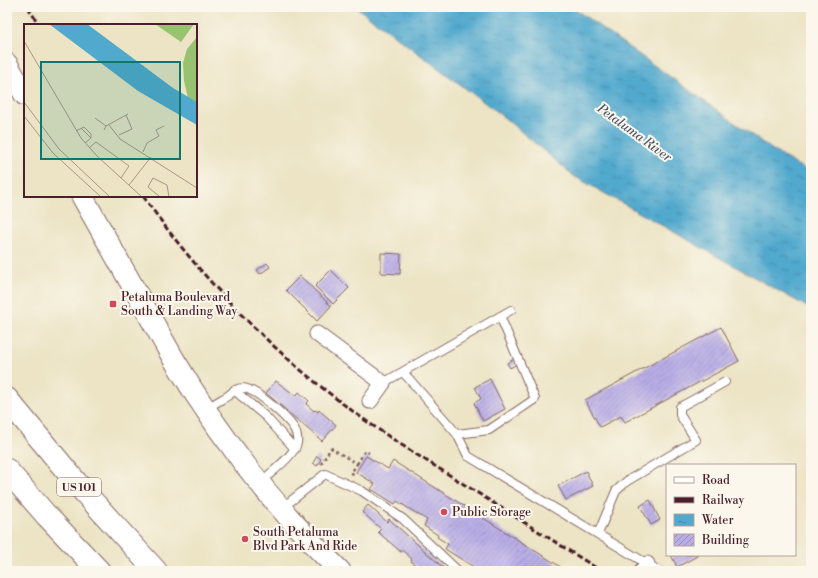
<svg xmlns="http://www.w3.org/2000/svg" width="818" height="578" font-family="'Libre Bodoni',serif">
  <defs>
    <pattern id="water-ripples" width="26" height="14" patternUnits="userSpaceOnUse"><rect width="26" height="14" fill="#51a9ce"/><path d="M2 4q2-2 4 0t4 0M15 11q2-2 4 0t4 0" fill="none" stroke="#4589a7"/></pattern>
    <pattern id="building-hatch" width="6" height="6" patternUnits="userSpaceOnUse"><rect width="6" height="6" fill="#b9ade6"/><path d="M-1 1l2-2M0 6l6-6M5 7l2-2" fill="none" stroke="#988cbb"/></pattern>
  </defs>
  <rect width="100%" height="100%" fill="#fbf7ec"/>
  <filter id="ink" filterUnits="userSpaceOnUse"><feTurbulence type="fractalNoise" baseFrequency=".025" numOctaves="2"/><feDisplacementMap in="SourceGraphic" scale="8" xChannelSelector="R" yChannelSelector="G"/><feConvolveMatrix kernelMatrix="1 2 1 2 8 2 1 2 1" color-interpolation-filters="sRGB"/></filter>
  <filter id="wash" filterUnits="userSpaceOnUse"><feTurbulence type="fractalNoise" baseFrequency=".012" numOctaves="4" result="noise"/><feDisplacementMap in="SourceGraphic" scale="16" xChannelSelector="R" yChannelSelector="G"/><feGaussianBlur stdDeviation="0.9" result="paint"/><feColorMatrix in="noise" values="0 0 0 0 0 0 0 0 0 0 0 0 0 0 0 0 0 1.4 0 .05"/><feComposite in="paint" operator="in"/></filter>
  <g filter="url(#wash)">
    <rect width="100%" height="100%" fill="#ece4c5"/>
    <path fill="url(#water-ripples)" stroke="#4e647c" d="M356 7H572L780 155 811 173V309L574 176 500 114Z"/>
    <g id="blocks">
      <path fill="url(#building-hatch)" d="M381 253 401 254 400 274 381 273Z
        M267 263 270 267 260 274 257 270Z
        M331 270 349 288 333 304 315 286Z
        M300 276 331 306 317 321 286 290Z
        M721 327 739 361 625 422 621 416 600 427 585 400Z
        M514 359 517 364 510 368 507 363Z
        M490 379 505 409 483 421 474 403 481 399 475 387Z
        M276 381 296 396 299 392 309 401 306 404 314 411 315 410 318 412 319 410 336 425 322 441 266 393Z
        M317 456 321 459 317 466 313 463Z
        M366 456 388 469 393 461 567 571H475L477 569 445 549 448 544 437 537 438 535 424 526 427 520 397 501 395 504 371 489 375 484 356 472Z
        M586 471 593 486 566 500 558 486Z
        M650 500 660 520 651 525 640 506Z
        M368 505 387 522 389 519 447 571H422L411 561 412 559 402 550 401 552 378 532 381 529 362 512Z
        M671 555H699L677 567Z"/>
    </g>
  </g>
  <g filter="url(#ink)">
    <use href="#blocks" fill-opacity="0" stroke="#836461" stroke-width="1"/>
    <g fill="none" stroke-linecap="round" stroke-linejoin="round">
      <g stroke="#836461" stroke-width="10">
        <path id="service" d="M403 372 457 434 468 456 659 571
          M383 383 511 310
          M234 390 266 417 295 449
          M205 408C212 405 218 402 224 398 231 395 235 388 242 388 255 387 287 418 294 428 296 432 298 438 297 443 294 456 270 473 260 483
          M457 434 489 430 535 399 500 316
          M282 508 325 474 362 491 403 519 458 571
          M598 534 616 491 627 481 696 440 680 415V407L725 382"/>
      </g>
      <g stroke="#836461" stroke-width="17">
        <path id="minor" d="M317 334 383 383 370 401
          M642 571 647 564"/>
      </g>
      <g stroke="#836461" stroke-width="23">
        <path id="secondary" d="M7 64 25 95
          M82 196 173 358C219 436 275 508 340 571"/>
      </g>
      <g stroke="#836461" stroke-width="24">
        <path id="motorway" d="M7 399 85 493 156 571
          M7 470 47 516 99 571"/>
      </g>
      <path stroke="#836461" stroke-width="2.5" stroke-dasharray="3 3" stroke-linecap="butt" d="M654 7H665
        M321 464 331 448 357 464 351 473 354 474
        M357 464 365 451 369 453"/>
      <use href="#service" stroke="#fff" stroke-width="8"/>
      <use href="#minor" stroke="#fff" stroke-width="15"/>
      <use href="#secondary" stroke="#fff" stroke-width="21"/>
      <use href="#motorway" stroke="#fff" stroke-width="22"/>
      <path stroke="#4a1f2b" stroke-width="3" stroke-dasharray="6 3" stroke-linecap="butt" d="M28 7 39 25
        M143 196C197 273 263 343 338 400 374 428 412 452 451 476 501 508 551 539 601 571"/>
    </g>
  </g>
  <g fill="#d1495b" stroke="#fbf7ec" stroke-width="1.5">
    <rect x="109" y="300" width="8" height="8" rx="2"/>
    <circle cx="444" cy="512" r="4"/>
    <circle cx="245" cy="539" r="4"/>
  </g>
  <g text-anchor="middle" stroke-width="4" stroke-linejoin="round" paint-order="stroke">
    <rect fill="#fbf7ec" stroke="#7f6065" stroke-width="1" x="57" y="478" width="44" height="18" rx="3"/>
    <g font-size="11" font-weight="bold" fill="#4a1f2b">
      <text x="79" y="491">US 101</text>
    </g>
    <g font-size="12" fill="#4a1f2b" stroke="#fbf7ec" text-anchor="start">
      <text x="121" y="301">Petaluma Boulevard<tspan x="121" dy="14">South &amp; Landing Way</tspan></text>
      <text x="452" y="516">Public Storage</text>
      <text x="253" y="536">South Petaluma<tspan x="253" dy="14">Blvd Park And Ride</tspan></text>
    </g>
    <g font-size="13" font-style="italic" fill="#4d566c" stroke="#fbf7ec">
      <text transform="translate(635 132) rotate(36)" y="5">Petaluma River</text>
    </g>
  </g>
  <g transform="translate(24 24)">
    <rect width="173" height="173" fill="#ece4c5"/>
    <path d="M131 0H170L157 18ZM173 13V79L164 74 160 57 159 39 163 25Z" fill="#97c370"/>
    <path d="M25 0H63L149 64 173 78V101L114 67Z" fill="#51a9ce"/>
    <path fill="none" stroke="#ab9587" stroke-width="1" d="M0 17 57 114 74 133 118 173M0 78 35 125 86 173M0 92 29 129 77 173M71 94 82 102 80 106M85 101 96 115 173 164M82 102 104 90M57 104 67 114M52 107 60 103 67 110V114L61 119M95 111 108 105 102 91M65 124 72 118 105 142 97 154M119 128 123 119 135 112 132 106 140 102M105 161 127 133M136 173 124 163 129 154 143 161 145 173"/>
    <path fill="#0f766e" fill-opacity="0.15" stroke="#0f766e" stroke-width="2" d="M17 38H156V135H17Z"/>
    <rect width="173" height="173" fill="none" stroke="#4a1f2b" stroke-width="2"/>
  </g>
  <rect width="818" height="578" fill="none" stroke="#fbf7ec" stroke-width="24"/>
  <rect x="666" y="464" width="130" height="92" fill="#fbf7ec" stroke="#b4a19f"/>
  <rect x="674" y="477" width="20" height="6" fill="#ffffff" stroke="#b4a19f"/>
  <text x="702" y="484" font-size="12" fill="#4a1f2b">Road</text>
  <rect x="674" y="497" width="20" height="6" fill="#4a1f2b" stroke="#b4a19f"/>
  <text x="702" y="504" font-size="12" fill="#4a1f2b">Railway</text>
  <rect x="674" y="514" width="20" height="12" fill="url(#water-ripples)" stroke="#b4a19f"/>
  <text x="702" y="524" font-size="12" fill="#4a1f2b">Water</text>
  <rect x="674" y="534" width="20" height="12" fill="url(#building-hatch)" stroke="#b4a19f"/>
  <text x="702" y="544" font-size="12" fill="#4a1f2b">Building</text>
</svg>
